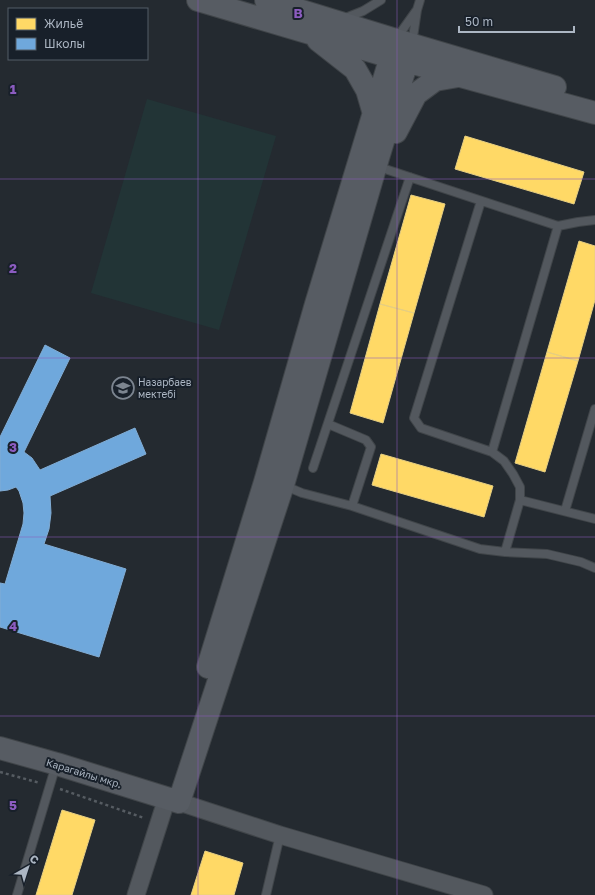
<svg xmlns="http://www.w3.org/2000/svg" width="595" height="895" font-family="'Golos Text',sans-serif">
  <rect width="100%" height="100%" fill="#242a30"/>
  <path fill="#223436" d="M147 99 276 136 219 330 91 293Z"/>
  <path fill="#ffd966" stroke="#e6ce82" d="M465 136 584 172 574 204 455 169Z
    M411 195 445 204 414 313 380 304Z
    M579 241 595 246V300L578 361 547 352Z
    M380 304 414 313 383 423 350 413Z
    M547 352 578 361 545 472 515 463Z
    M381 454 493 486 484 517 372 485Z
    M62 810 95 820 72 895H36Z
    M205 851 243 863 234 895H191Z"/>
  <path fill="#6fa8dc" stroke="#81acd4" d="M45 345 70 358 24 452 32 458 40 470 135 428 146 454 50 496 51 513 49 529 44 544 126 569 99 657 0 627V583L5 584 23 524 24 513 23 503 19 491 16 487 8 490 0 491V437Z"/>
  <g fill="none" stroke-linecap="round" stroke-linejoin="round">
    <g stroke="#404549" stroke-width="10">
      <path id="lane" d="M343 19 363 11 381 0
        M396 39 416 11
        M412 44 417 10 420 0
        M376 166 558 226 578 222 595 220
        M481 201 414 418 421 428 492 452 504 461 513 474 520 487V500L505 552
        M328 424 366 440 371 447 352 506
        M492 452 558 226
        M313 468 410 177
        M283 485 302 493 352 506 480 549 505 552 547 554 581 562 595 568
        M520 500 595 519
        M565 511 595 409
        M17 895 56 765
        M266 895 280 835"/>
    </g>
    <g stroke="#404549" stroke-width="19">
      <path id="street" d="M179 802 280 835 484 895
        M136 895 167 798"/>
    </g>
    <g stroke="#404549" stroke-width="24">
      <path id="secondary" d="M198 0 391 57 595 113
        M266 0 396 40 555 87
        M318 40 355 69 367 90 374 114
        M396 132 416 94 435 80 458 76
        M208 667 265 482 316 304 396 40
        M0 748 57 764 179 802 283 485 378 158 412 45"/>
    </g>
    <path stroke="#565c62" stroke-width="2.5" stroke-dasharray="3 3" stroke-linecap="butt" d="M0 772 40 783
      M60 789 144 818"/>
    <use href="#lane" stroke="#53585e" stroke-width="8"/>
    <use href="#street" stroke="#53585e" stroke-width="17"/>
    <use href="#secondary" stroke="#575c63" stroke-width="22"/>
  </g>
  <path fill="none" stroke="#8c5cc0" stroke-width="1" stroke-opacity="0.55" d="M198 0V895M397 0V895M0 179H595M0 358H595M0 537H595M0 716H595"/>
  <defs>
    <g id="school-ring" transform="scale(1.15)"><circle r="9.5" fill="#18202a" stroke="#7c8590" stroke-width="1.5"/><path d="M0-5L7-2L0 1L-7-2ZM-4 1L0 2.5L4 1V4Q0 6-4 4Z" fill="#7c8590"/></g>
  </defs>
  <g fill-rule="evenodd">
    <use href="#school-ring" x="123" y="388"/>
  </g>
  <g text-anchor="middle" stroke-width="4" stroke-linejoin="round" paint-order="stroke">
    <g font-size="10" fill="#acb6c3" stroke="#18202a" text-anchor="start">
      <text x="138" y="386">Назарбаев<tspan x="138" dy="12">мектебі</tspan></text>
    </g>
    <g font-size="10" fill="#acb6c3" stroke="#18202a">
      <text transform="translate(84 773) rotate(17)" y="4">Карагайлы мкр.</text>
    </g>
  </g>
  <g font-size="13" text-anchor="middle" font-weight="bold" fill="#8c5cc0" stroke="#18202a" stroke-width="4" stroke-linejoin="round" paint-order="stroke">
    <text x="298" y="18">B</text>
    <text x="13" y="94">1</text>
    <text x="13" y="273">2</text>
    <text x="13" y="452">3</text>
    <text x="13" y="631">4</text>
    <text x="13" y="810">5</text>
  </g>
  <rect x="8" y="8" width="140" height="52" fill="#18202a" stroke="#535c67"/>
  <rect x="16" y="18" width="20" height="12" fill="#ffd966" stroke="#535c67"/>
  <text x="44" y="28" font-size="12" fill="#acb6c3">Жильё</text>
  <rect x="16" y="38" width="20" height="12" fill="#6fa8dc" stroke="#535c67"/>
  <text x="44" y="48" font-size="12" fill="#acb6c3">Школы</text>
  <g transform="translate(28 867) rotate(39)" stroke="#18202a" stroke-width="3" paint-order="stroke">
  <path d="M0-3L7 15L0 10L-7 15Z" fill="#acb6c3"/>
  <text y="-6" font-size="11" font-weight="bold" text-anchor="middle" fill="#acb6c3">С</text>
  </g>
  <path d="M459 26v6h115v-6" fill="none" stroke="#acb6c3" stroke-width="2"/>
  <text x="465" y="26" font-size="12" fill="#acb6c3" stroke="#18202a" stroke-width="3" paint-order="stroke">50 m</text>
</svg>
